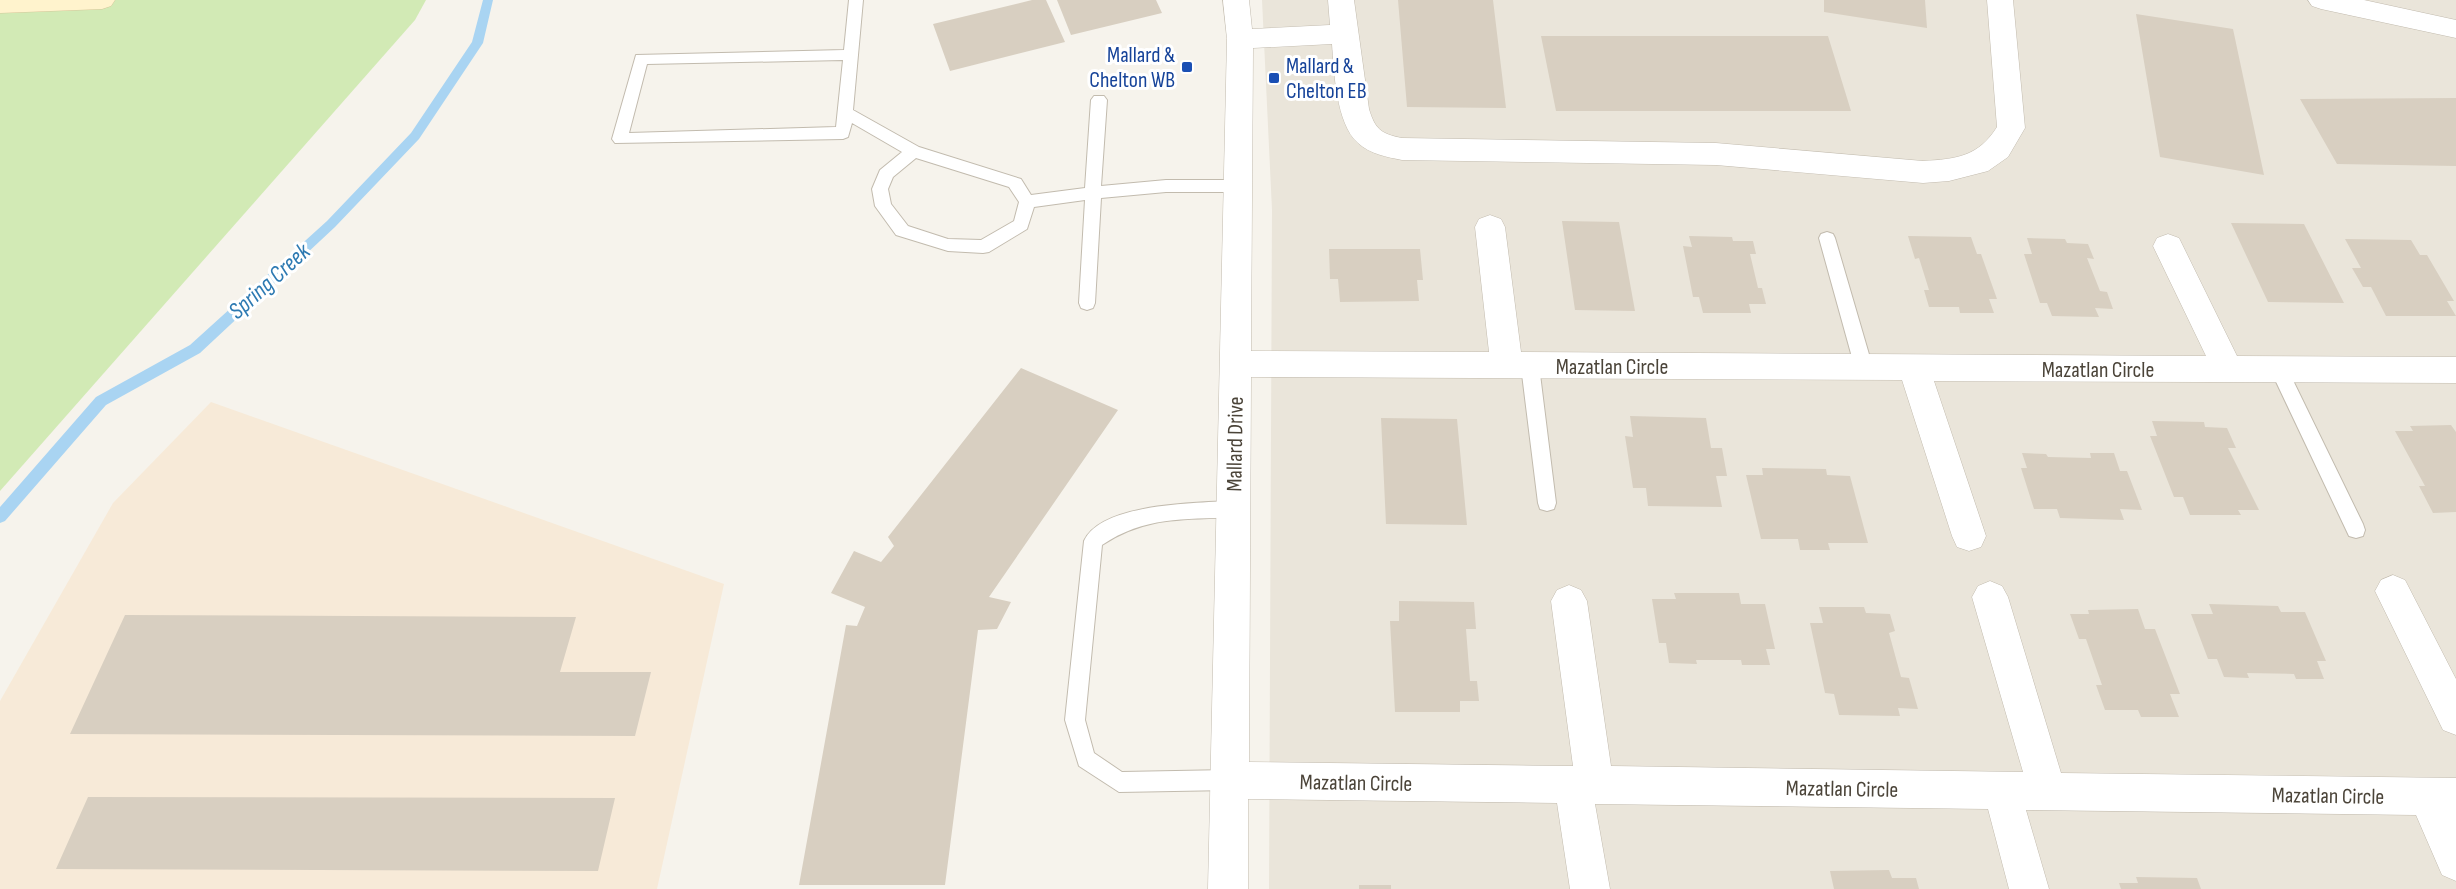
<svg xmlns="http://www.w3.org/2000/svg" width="2456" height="889" font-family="'Sofia Sans Condensed',sans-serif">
  <rect width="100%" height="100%" fill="#f6f3ec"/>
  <path fill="#eae5da" d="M1262 0H2456V889H1269L1272 210Z"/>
  <path fill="#f7ead8" d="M211 402 724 584 657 889H0V701L113 503Z"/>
  <path fill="#d2eab5" d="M0 0H426L415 20 0 491Z"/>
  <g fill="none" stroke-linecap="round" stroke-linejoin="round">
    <path fill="#a9d4f2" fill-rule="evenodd" d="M483 0H493L483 43 419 139 335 227 200 353 106 405 5 521 0 523V507L96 397 190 345 327 221 411 133 472 42Z"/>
  </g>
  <path fill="#d8cfc1" d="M1032 0H1046L1065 42 950 71 933 24Z
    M1057 0H1156L1162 13 1071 35Z
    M1398 0H1493L1506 108 1407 107Z
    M1824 0H1925L1927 28 1824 12Z
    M2136 14 2233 29 2264 175 2160 157Z
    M1541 36H1828L1851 111H1556Z
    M2456 98V166L2337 164 2300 99Z
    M1562 221 1619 222 1635 311 1575 310Z
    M2231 223 2304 224 2344 303 2268 302Z
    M1689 236 1732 237 1733 241H1753L1756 254H1750L1758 288H1762L1766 304H1749L1751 313H1703L1699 297H1693L1683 246 1692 247Z
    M1908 236 1971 237 1977 254H1981L1997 299H1989L1994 313H1960L1959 307H1929L1924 290H1929L1919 258 1915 259Z
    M2027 238 2065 239 2067 243 2088 244 2094 259 2087 258 2100 291 2107 292 2113 309 2095 308 2099 317 2052 316 2047 303H2040L2024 254H2032Z
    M2345 239 2411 240 2420 255H2427L2454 301H2447L2456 316H2386L2371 287H2363L2352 268H2361Z
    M1329 249H1420L1423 280H1417L1419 301 1340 302 1338 279H1330Z
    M1021 368 1118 410 989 597 1011 602 997 629 978 630 945 885H799L846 625 857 626 865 607 831 593 854 551 881 562 894 546 888 537Z
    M1630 416 1706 418 1711 448H1722L1727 476H1716L1722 507 1648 506 1646 488H1633L1625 436 1633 437Z
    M1381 418 1457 419 1467 525 1386 524Z
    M2152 421 2204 422 2205 427 2227 428 2236 448H2228L2259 510H2238L2241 515H2190L2183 497H2174L2150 436H2157Z
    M2451 425 2456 432V512L2433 513 2419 486H2425L2395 431H2413L2410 426Z
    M2022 453 2046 454 2048 457 2091 458 2090 453H2114L2120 471H2127L2142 510 2120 509 2124 520 2060 518 2057 509H2034L2021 468H2027Z
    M1762 468 1826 469 1827 475 1850 476 1868 543H1828L1830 550H1800L1798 539H1761L1746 475H1763Z
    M1674 593H1739L1741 604H1765L1775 649H1766L1770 665H1742L1741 660H1696L1697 664 1669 663 1666 643H1659L1652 599H1676Z
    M1399 601 1474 602 1476 629H1466L1470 681H1477L1479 701H1460V712H1395L1390 621H1399Z
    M2209 604 2278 606 2281 612H2305L2326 661H2317L2324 679H2296L2294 674 2247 673 2249 678 2224 677 2217 659H2208L2191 614H2213Z
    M1819 607H1864L1866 613 1890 614 1895 631 1889 633 1901 677 1909 678 1918 709 1898 708 1900 716 1839 715 1834 694 1825 693 1810 623H1823Z
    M2138 609 2145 629H2155L2180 694H2170L2179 717H2141L2138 710H2105L2096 685H2102L2086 639H2079L2070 614H2089L2088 610Z
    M125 615 576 617 560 672H651L635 736 70 734Z
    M88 797 615 798 598 871 56 869Z
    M1889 870 1892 878H1916L1919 889H1834L1830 871Z
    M2136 877 2197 878 2201 889H2121L2119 883H2138Z
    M1359 885H1391V889H1359Z"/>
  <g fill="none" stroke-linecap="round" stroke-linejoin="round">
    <g stroke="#c2bbae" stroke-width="2">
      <path id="service" d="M849 0H863L853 110 919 147 1021 179 1031 195 1085 188 1091 100 1094 96H1104L1107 100 1101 186 1166 180H1238L1244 182 1246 186 1244 190 1238 192H1166L1101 198 1095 303 1093 308 1087 310 1081 308 1079 303 1085 200 1034 207 1027 229 989 252 983 253 948 251 896 235 875 206 872 189 880 170 902 152 852 123 848 137 843 139 615 143 612 139 636 55 844 50ZM843 60 836 127 629 133 647 64ZM916 158 1009 187 1019 202 1014 221 981 240 948 239 908 226 891 204 888 189 893 177Z
        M1827 232 1833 234 1835 238 1873 368 1870 373 1864 375 1858 373 1855 368 1819 238 1821 234Z
        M1530 359 1536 361 1539 366 1556 503 1554 509 1547 511 1540 509 1538 503 1521 366 1524 361Z
        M2279 362 2285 364 2363 524 2365 530 2363 536 2356 538 2349 536 2270 369 2273 364Z
        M1233 501 1240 503 1242 509 1240 515 1233 517C1183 520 1145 516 1102 545L1085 720 1094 753 1122 772 1229 770 1236 773 1239 780 1236 787 1229 790 1119 792 1079 766 1065 720 1084 541C1101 503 1197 503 1233 501Z"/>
    </g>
    <g stroke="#c2bbae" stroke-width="1">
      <path id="minor" d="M1223 0H1249L1252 29 1330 25 1328 0H1354L1369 109C1375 129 1381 134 1402 138L1716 143 1923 161C1956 159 1978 157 1997 127L1987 0H2013L2025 128 2008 157 1988 171 1949 181 1923 183 1716 165 1402 160C1387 157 1370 154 1358 143 1336 124 1334 71 1332 44L1253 48 1251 351 1489 352 1475 227 1479 219 1490 215 1501 219 1505 227 1521 352 2206 356 2153 246 2157 238 2168 234 2179 238 2237 356 2456 357V383L1934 381 1986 536 1981 547 1969 551 1957 547 1952 536 1902 380 1251 377 1249 762 1573 766 1551 601 1557 590 1569 585 1581 590 1587 601 1611 766 2023 772 1972 597 1978 586 1990 581 2002 586 2008 597 2061 773 2456 778V881L2442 875 2416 815 2026 810 2049 889H2009L1988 809 1595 804 1610 889H1570L1557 803 1248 799V889H1208L1227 39Z
        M2308 0H2364L2456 20V38L2321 9 2312 6Z
        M2393 575 2405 580 2456 679V735L2443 730 2375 591 2381 580Z"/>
    </g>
    <g stroke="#d6c79b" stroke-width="1">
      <path id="secondary" d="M0 0H115L111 6 102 9 0 13Z"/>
    </g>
    <use href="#service" fill="#fff" fill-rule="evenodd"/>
    <use href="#minor" fill="#fff" fill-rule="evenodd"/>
    <use href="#secondary" fill="#fff3cd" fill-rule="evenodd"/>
  </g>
  <g fill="#1a4fb4" stroke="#fff" stroke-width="2">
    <rect x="1181" y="61" width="12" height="12" rx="3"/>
    <rect x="1268" y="72" width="12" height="12" rx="3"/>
  </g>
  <g text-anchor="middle" stroke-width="6" stroke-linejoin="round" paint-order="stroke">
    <g font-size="22" fill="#164399" stroke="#fff" text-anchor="end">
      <text x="1175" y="62">Mallard &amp;<tspan x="1175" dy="25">Chelton WB</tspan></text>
      <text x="1286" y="73" text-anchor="start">Mallard &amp;<tspan x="1286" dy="25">Chelton EB</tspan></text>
    </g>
    <g font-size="22" fill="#4b4439" stroke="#fff">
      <text x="1612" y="374">Mazatlan Circle</text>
      <text x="2098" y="377">Mazatlan Circle</text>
      <text transform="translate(1234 444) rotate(-89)" y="8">Mallard Drive</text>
      <text transform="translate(1356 782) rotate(1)" y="8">Mazatlan Circle</text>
      <text transform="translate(1842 788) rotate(1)" y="8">Mazatlan Circle</text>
      <text transform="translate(2328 795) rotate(1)" y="8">Mazatlan Circle</text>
    </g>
    <g font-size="24" font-style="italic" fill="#2e7ab2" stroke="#fff">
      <text transform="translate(269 281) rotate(-42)" y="8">Spring Creek</text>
    </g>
  </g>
</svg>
